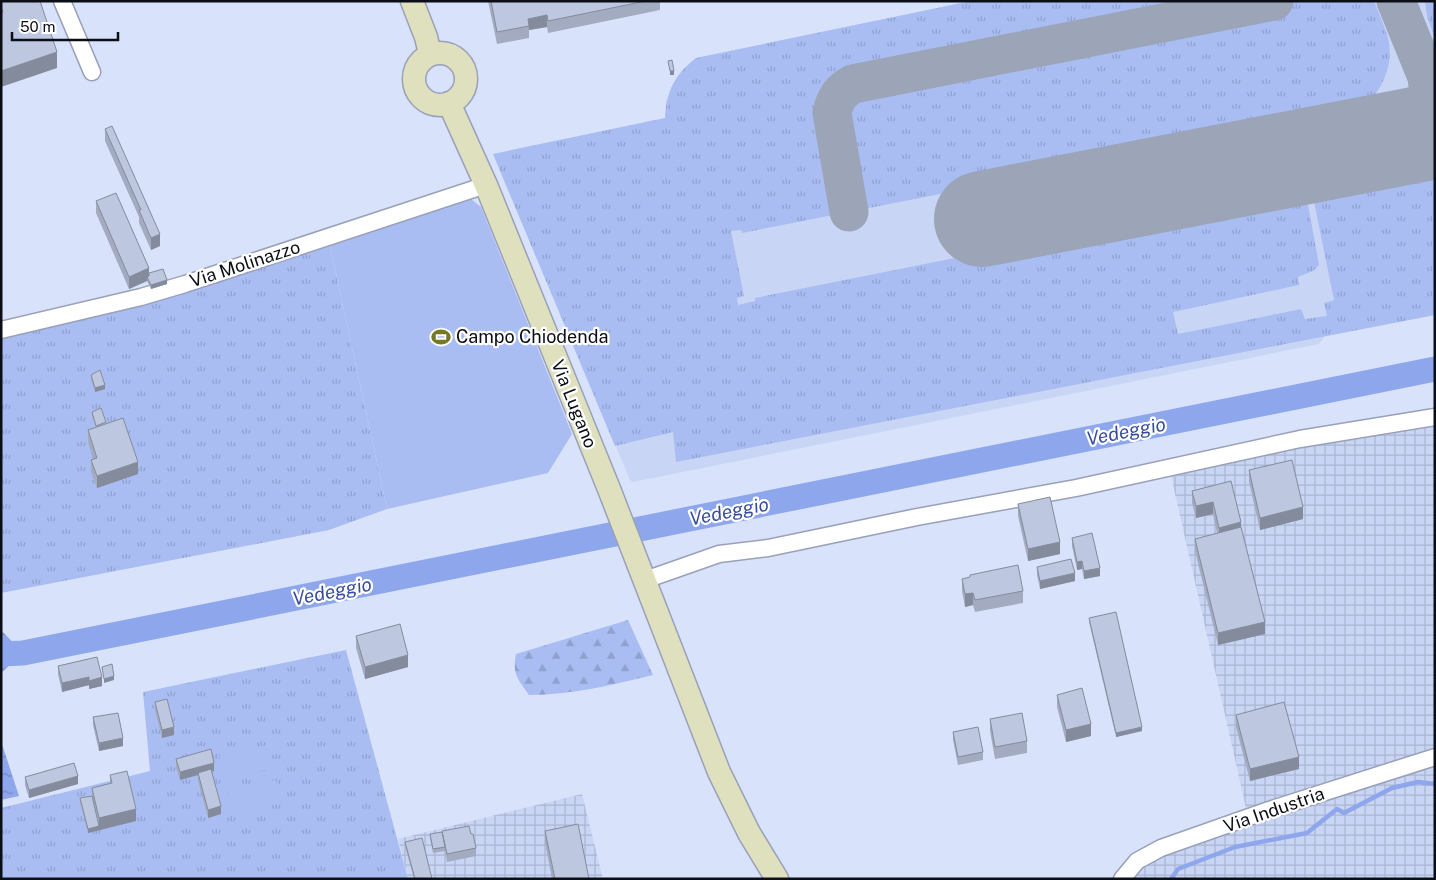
<svg xmlns="http://www.w3.org/2000/svg" width="1436" height="880" font-family="'Public Sans',sans-serif">
  <defs>
    <pattern id="industrial-grid" width="8" height="8" patternUnits="userSpaceOnUse" patternTransform="scale(1.25)"><rect width="8" height="8" fill="#c9d5f5"/><path d="M0 4h8M4 0v8" fill="none" stroke="#abb6d1"/></pattern>
    <pattern id="grass-tufts" width="24" height="20" patternUnits="userSpaceOnUse" patternTransform="scale(1.25)"><rect width="24" height="20" fill="#a9bdf3"/><path d="M3 7l-1-3M5 7V3M7 7l1-3M15 17l-1-3M17 17v-4M19 17l1-3" fill="none" stroke="#90a1d0"/></pattern>
    <pattern id="forest-firs" width="22" height="20" patternUnits="userSpaceOnUse" patternTransform="scale(1.25)"><rect width="22" height="20" fill="#a9bdf3"/><path d="M5 1l3.5 6h-7zM16 11l3.5 6h-7z" fill="#90a1d0"/></pattern>
    <pattern id="water-ripples" width="26" height="14" patternUnits="userSpaceOnUse" patternTransform="scale(1.25)"><rect width="26" height="14" fill="#8ea6ec"/><path d="M2 4q2-2 4 0t4 0M15 11q2-2 4 0t4 0" fill="none" stroke="#7286be"/></pattern>
  </defs>
  <rect width="100%" height="100%" fill="#d8e2fa"/>
  <path fill="#c9d5f5" d="M971 1H1435V315L1325 336 1319 344 633 482 630 480 493 154 665 118 666 102 672 86 681 71 696 58Z"/>
  <path fill="url(#industrial-grid)" d="M1435 417V879H1122L1137 861 1248 817 1169 467Z
    M582 794 603 879H408L398 839Z"/>
  <path fill="url(#grass-tufts)" d="M971 1H1374C1379 13 1384 25 1388 38 1394 62 1384 90 1364 105 1358 109 1350 112 1343 115L742 233 741 230 731 231 744 296 737 298 738 305 755 301V298L1305 188 1319 265 1313 271 1298 277 1299 285 1173 312 1178 334 1301 309 1305 319 1327 316 1324 303 1334 300 1311 187 1435 162V315L676 462 673 432 615 446 493 154 665 118C667 90 674 76 696 58Z
    M1425 1H1435V39L1427 16Z
    M329 241 387 509 329 530 1 593V336L288 256 291 258 311 252Z
    M346 650 408 879H1V808L150 771 143 692Z"/>
  <path fill="url(#forest-firs)" d="M628 620 653 675C612 685 572 695 529 695 518 679 512 674 516 654Z"/>
  <path fill="#a9bdf3" d="M471 199 481 207 572 434 548 473 387 509 329 241Z
    M268 745 273 768 224 780 219 756Z
    M276 780 282 803 233 815 227 792Z"/>
  <path fill="url(#water-ripples)" d="M1 630 23 653 1 673Z
    M1 741 19 796 1 800Z"/>
  <g fill="none" stroke-linecap="round" stroke-linejoin="round">
    <path stroke="#8ea6ec" stroke-width="4.5" d="M1171 879 1178 869 1235 847 1307 833 1337 809 1344 813 1392 788 1418 782 1435 784"/>
    <path stroke="#8ea6ec" stroke-width="25" d="M1 654 23 653 1435 369"/>
    <path stroke="#9ca4b8" stroke-width="39" d="M1396 1 1427 77
      M1345 148C1385 138 1436 135 1427 77L1435 95
      M849 212 832 113C835 99 840 91 853 84L1274 1"/>
    <path stroke="#9ca4b8" stroke-width="96" d="M982 219 1435 131"/>
    <g stroke="#99a1b9" stroke-width="19">
      <path id="street" d="M62 1 92 72
        M1 330 141 297 185 284 486 185
        M645 580 719 554 768 548 917 517 1076 488 1300 439 1435 417
        M1122 879 1137 861 1161 848 1269 810 1435 757"/>
    </g>
    <g stroke="#99a1b9" stroke-width="25">
      <path id="secondary" d="M412 1 426 37 430 54
        M414 79a26 26 0 1 1 52 0a26 26 0 1 1-52 0Z
        M449 103 486 185 609 489 719 772 749 833 777 879"/>
    </g>
    <use href="#street" stroke="#fff" stroke-width="16"/>
    <use href="#secondary" stroke="#dfe1be" stroke-width="22"/>
  </g>
  <path fill="#a3abc0" d="M488 1H660V10L548 33 547 27 529 30V38L497 44Z
    M105 129 160 246 151 250 139 223V217L105 141Z
    M96 201 149 273 167 284 151 289 147 281 129 289 96 213Z
    M91 375 105 389 95 392 91 379Z
    M92 412 106 424 138 474 97 488 91 472V460L93 459 88 442V430L96 427 92 416Z
    M1249 470 1303 519 1260 530 1249 482Z
    M1231 481 1265 634 1218 645 1195 551V539L1217 533 1213 514 1196 518 1192 503V491Z
    M1018 504 1060 554 1028 561 1018 516Z
    M1072 538 1100 576 1084 579 1082 569 1077 570 1072 546Z
    M1037 567 1075 581 1040 589 1037 575Z
    M970 575 1023 591V603L975 612 973 605 965 607 962 591V579L970 577Z
    M1089 618 1142 731 1116 737 1089 622Z
    M356 636 408 667 365 679 356 648Z
    M97 657 102 686 89 689V685L62 692 58 674V666Z
    M1057 695 1091 736 1066 742 1057 707Z
    M155 702 174 735 162 738 155 710Z
    M1236 715 1299 769 1250 781 1236 727Z
    M93 717 123 746 99 751 93 725Z
    M990 719 1027 741V753L995 759 990 731Z
    M953 732 983 752V760L958 765 953 740Z
    M176 759 214 771H212L221 814 208 818 198 781V775L180 780 176 767Z
    M110 775 136 821 88 833 80 802V798L92 796V788L110 783Z
    M25 777 78 784 29 798 25 785Z
    M545 831 589 879H552L545 843Z
    M430 834H471L476 848V856L447 862 445 851 433 853 430 838Z
    M405 842 432 879H414L405 846Z"/>
  <path fill="#848b9c" d="M547 15V27L529 30 528 19Z
    M57 52V68L1 87V71Z
    M670 71H674V75H670Z
    M160 234V246L151 250V238Z
    M149 268V280L147 277V281L129 289V277Z
    M167 280V284L151 289V285Z
    M105 385V389L95 392V388Z
    M138 462V474L97 488V476Z
    M1213 502V514L1196 518V506Z
    M1303 507V519L1260 530V518Z
    M1241 522V535L1219 540V528Z
    M1060 542V554L1028 561V549Z
    M1082 561V569L1077 570V562Z
    M1100 568V576L1084 579V571Z
    M1075 573V581L1040 589V581Z
    M973 593V605L965 607V594Z
    M1265 622V634L1218 645V633Z
    M408 655V667L365 679V667Z
    M114 676V680L104 683V679Z
    M89 677V685L62 692V683Z
    M102 677V686L89 689V681Z
    M1091 724V736L1066 742V730Z
    M174 727V735L162 738V730Z
    M1142 727V731L1116 737V733Z
    M123 738V746L99 751V743Z
    M1299 757V769L1250 781V769Z
    M214 763V771L198 775V773V775L180 780V772Z
    M78 776V784L29 798V790Z
    M221 806V814L208 818V810Z
    M136 809V821L88 833V829L99 826V818Z"/>
  <path fill="#bdc7df" stroke="#848b9c" d="M1 1H33V2L40 1 57 52 1 71V13L3 12 1 8Z
    M491 1H646L548 21 547 15 528 19 529 26 497 32Z
    M672 60 674 71H670L668 61Z
    M112 126 160 234 151 238 139 210H141L105 129Z
    M116 193 149 268 129 277 96 201Z
    M163 269 167 280 151 285 147 277 149 276V273Z
    M100 370 105 385 95 388 91 375Z
    M101 408 106 422 96 426 92 412Z
    M123 418 138 462 97 476 91 460 97 458 88 430Z
    M1292 460 1303 507 1260 518 1249 470Z
    M1231 481 1241 522 1219 528 1213 502 1196 506 1192 491Z
    M1050 497 1060 542 1028 549 1018 504Z
    M1241 527 1265 622 1218 633 1195 539Z
    M1092 533 1100 568 1084 571 1082 561 1077 562 1072 538Z
    M1071 559 1075 573 1040 581 1037 567Z
    M1018 565 1023 591 975 600 973 593 965 594 962 579 970 577V575Z
    M1116 612 1142 727 1116 733 1089 618Z
    M400 624 408 655 365 667 356 636Z
    M97 657 102 677 89 681V677L62 683 58 666Z
    M112 664 114 676 104 679 102 667Z
    M1082 688 1091 724 1066 730 1057 695Z
    M167 699 174 727 162 730 155 702Z
    M1284 702 1299 757 1250 769 1236 715Z
    M118 713 123 738 99 743 93 717Z
    M1022 713 1027 741 995 747 990 719Z
    M978 727 983 752 958 757 953 732Z
    M211 749 214 763 180 772 176 759Z
    M74 763 78 776 29 790 25 777Z
    M211 769 221 806 208 810 198 773Z
    M127 771 136 809 99 818 92 788 112 783 110 775Z
    M92 796 99 826 88 829 80 798Z
    M578 824 589 879H555L545 831Z
    M469 826 471 834H473L476 848 447 854 442 831Z
    M442 832 445 847 433 849 430 834Z
    M422 838 432 879H415L405 842Z"/>
  <defs>
    <g id="stadium-bare" transform="scale(1.5)"><path d="M0-5a6.5 5 0 1 0 0 10a6.5 5 0 1 0 0-10ZM-3.5-1.8h7v3.6h-7Z" fill="#747a23" stroke="#fff" stroke-width="2.5" paint-order="stroke"/></g>
  </defs>
  <g fill-rule="evenodd">
    <use href="#stadium-bare" x="441" y="337"/>
  </g>
  <g text-anchor="middle" stroke-width="4.5" stroke-linejoin="round" paint-order="stroke">
    <g font-size="18" fill="#0b0e16" stroke="#fff">
      <text transform="translate(245 264) rotate(-18)" y="6">Via Molinazzo</text>
      <text transform="translate(574 404) rotate(68)" y="6">Via Lugano</text>
      <text transform="translate(1274 810) rotate(-19)" y="6">Via Industria</text>
    </g>
    <g font-size="18" fill="#0b0e16" stroke="#fff" text-anchor="start">
      <text x="456" y="343">Campo Chiodenda</text>
    </g>
    <g font-size="19" font-style="italic" fill="#364c9e" stroke="#fff">
      <text transform="translate(1126 431) rotate(-11)" y="7">Vedeggio</text>
      <text transform="translate(729 511) rotate(-11)" y="7">Vedeggio</text>
      <text transform="translate(332 591) rotate(-11)" y="7">Vedeggio</text>
    </g>
  </g>
  <rect width="1436" height="880" fill="none" stroke="#0b0e16" stroke-width="5"/>
  <path d="M12 32v8h106v-8" fill="none" stroke="#0b0e16" stroke-width="2.5"/>
  <text x="20" y="32" font-size="15" fill="#0b0e16" stroke="#ffffff" stroke-width="4" paint-order="stroke">50 m</text>
</svg>
